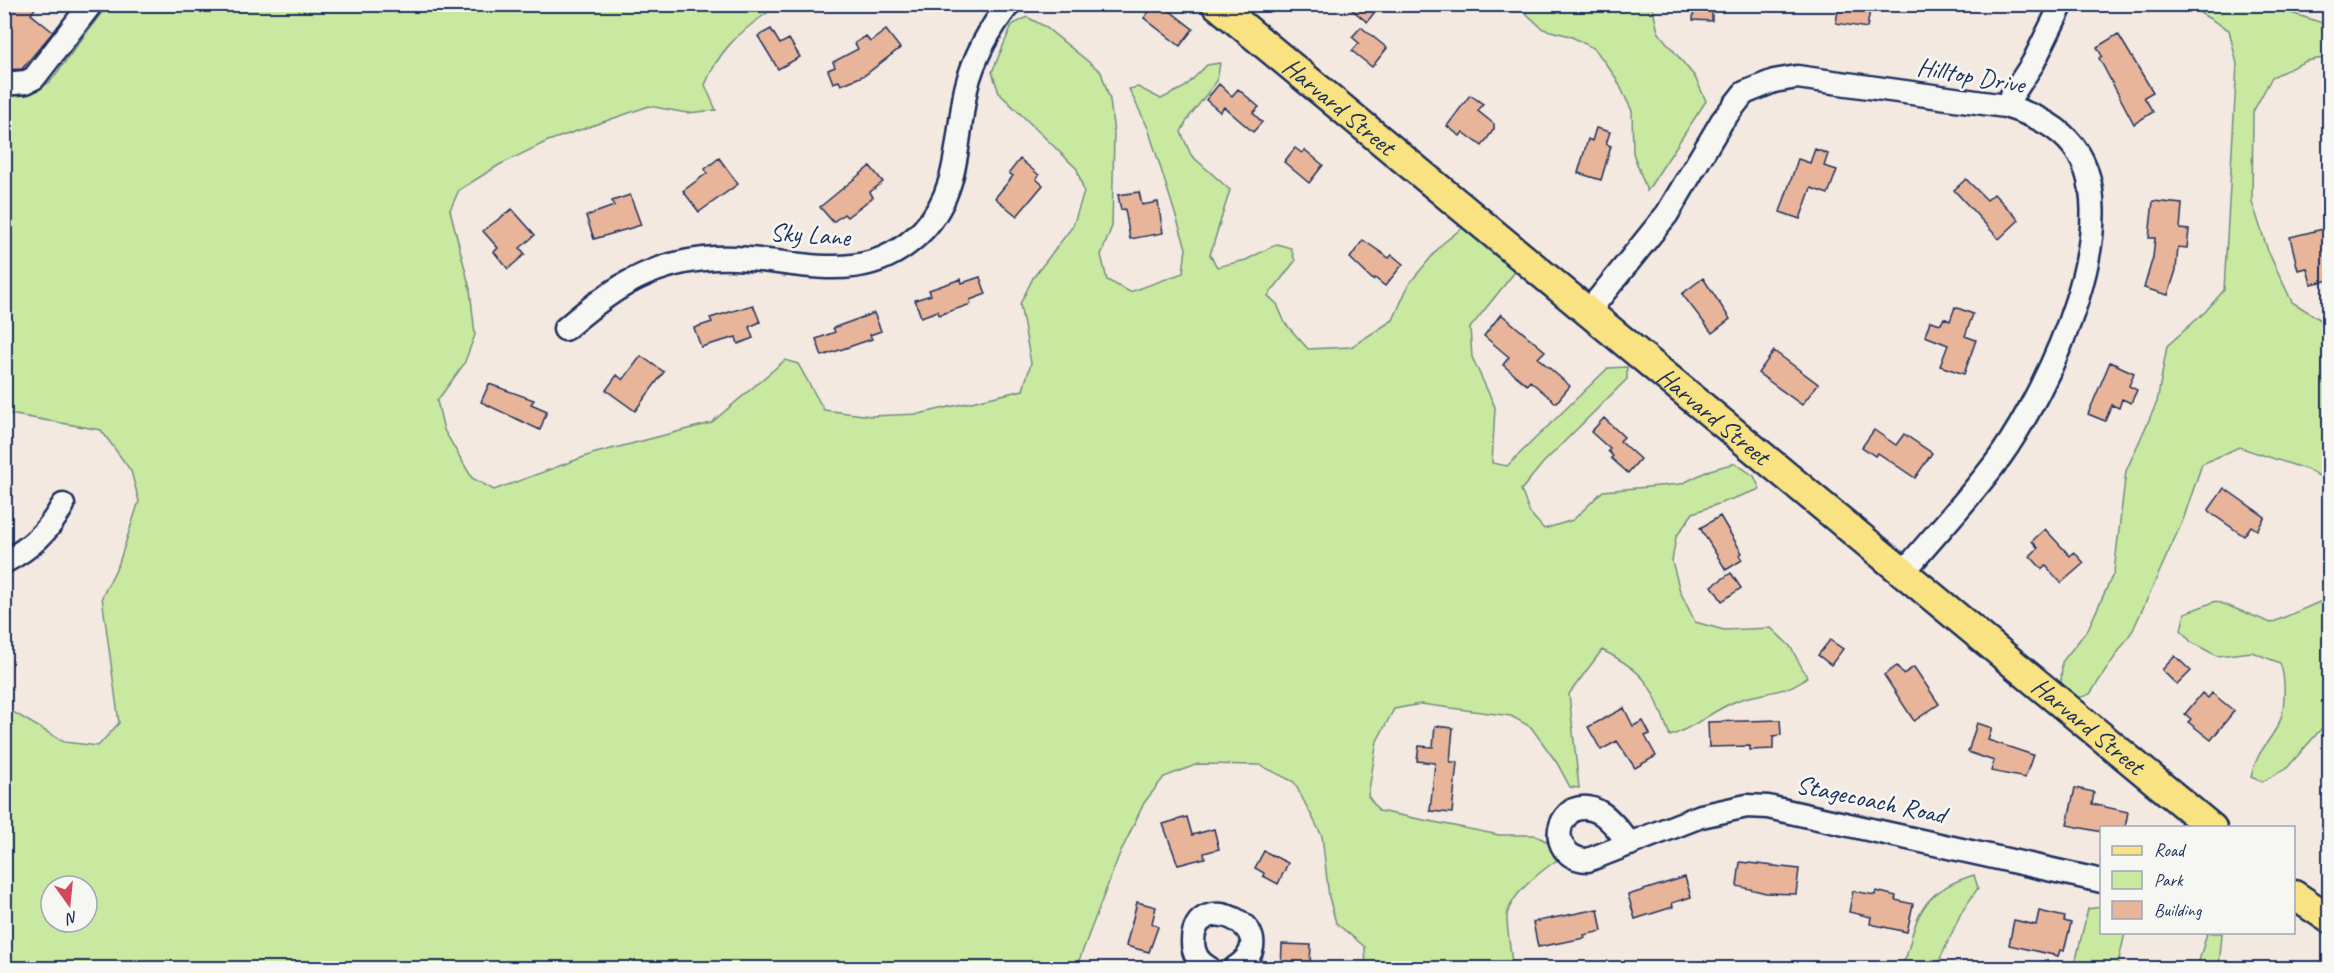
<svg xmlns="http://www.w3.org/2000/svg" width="2334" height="973" font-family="Caveat,sans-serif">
  <rect width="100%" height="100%" fill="#f3e9e0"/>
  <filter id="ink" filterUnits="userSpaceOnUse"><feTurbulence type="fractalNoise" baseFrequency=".0167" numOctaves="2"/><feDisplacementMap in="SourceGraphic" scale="12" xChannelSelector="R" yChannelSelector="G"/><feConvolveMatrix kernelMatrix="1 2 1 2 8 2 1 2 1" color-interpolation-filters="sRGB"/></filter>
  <g filter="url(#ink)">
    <path fill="#c9e9a1" stroke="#728c80" stroke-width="1.5" fill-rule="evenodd" d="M108 4 765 5 767 13C738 33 718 52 705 85L716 110 687 113 649 106 548 141 499 165 459 190 450 210 470 289 475 335 464 364 437 401 444 430 472 478 494 490 592 454 711 423 785 360 798 364 824 410 871 416 919 414 1023 390 1031 363 1020 304 1033 278 1073 226 1084 192 1077 169 999 93 992 72 1012 25 1027 17 1044 26 1101 72 1110 100 1114 134 1112 226 1101 255 1107 280 1130 292 1183 273 1186 248 1148 128 1129 89 1138 87 1161 99 1185 87 1207 65 1220 63 1217 81 1189 117 1181 132 1191 155 1230 190 1210 255 1217 267 1246 260 1277 244 1291 248 1295 261 1268 296 1277 304 1285 323 1308 349 1351 347 1393 320 1409 284 1442 244 1466 225 1518 268 1470 328 1472 357 1495 407 1492 463 1507 466 1608 368 1627 367V379L1543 463 1521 490 1530 513 1544 529 1573 520 1603 491 1681 484 1710 470 1735 463 1754 476 1760 489 1693 513 1676 537 1672 561 1680 591 1695 622 1724 630 1771 628 1790 646 1807 677C1789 692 1767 692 1745 698 1717 706 1697 727 1670 736 1652 688 1650 674 1602 650L1569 694 1579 788 1570 787 1557 763 1531 727 1511 716 1421 704 1394 709 1377 741 1368 796 1379 811 1499 835H1534L1558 847 1557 860C1541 871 1510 895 1507 916 1506 924 1512 955 1512 968H1366L1365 947 1336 923 1329 897 1322 836 1294 782 1260 765 1198 764 1164 777 1144 803 1118 858 1078 963 1079 968H5L4 710 8 709 64 742 98 746 119 723 102 597 119 563 139 501 131 471 101 430 4 413 5 96 26 95 50 82ZM51 886H87V922H51Z
      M1517 5H1652L1658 32 1695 77 1706 101 1647 191 1633 153 1632 111 1616 78 1595 49 1570 36 1543 29Z
      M2199 5H2266L2329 25V57L2306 61 2272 77 2253 112 2252 202 2268 251 2292 302 2329 325V481L2308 470 2239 447 2202 464 2183 520 2133 630 2090 694 2076 699 2061 684 2062 662 2088 629 2114 572 2126 471 2157 402 2167 346 2205 312 2224 290 2237 64 2229 30 2200 13Z
      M2329 598V720L2287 768 2262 782 2251 777C2256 754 2266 746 2277 727 2286 713 2286 678 2280 663L2252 652 2217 656 2191 642 2181 630 2185 613 2216 601 2271 623Z
      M1974 875 1978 888 1961 913 1936 968H1898C1907 961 1908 950 1911 939 1920 901 1938 886 1974 875Z
      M2101 907 2102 932 2125 933 2117 968H2074L2088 909Z
      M2207 933H2222L2219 968H2197Z"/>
    <path fill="#e8b59a" stroke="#1b2f5e" stroke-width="1.5" d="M4 4H38L31 14 53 32 22 69 4 70Z
      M1155 4H1161L1193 29 1180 46 1144 18Z
      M1345 4H1381L1367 22Z
      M1694 4H1712V21L1693 20Z
      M1839 4H1871L1867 28 1836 23Z
      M1361 27 1387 48 1372 67 1352 51 1359 43 1352 37Z
      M771 29 780 44 789 39 800 57 778 69 758 36Z
      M886 30 900 48 865 75 841 85 839 81 833 83 828 70 835 67 833 62 858 49 855 43 866 36 870 42Z
      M2118 34 2153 92 2144 97 2153 112 2134 124 2099 58 2102 56 2097 47Z
      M1219 84 1232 96 1238 89 1259 107 1253 113 1262 122 1253 132 1224 107 1220 112 1206 100Z
      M1470 95 1483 104 1478 111 1494 124V129L1482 146 1463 132 1460 136 1447 126Z
      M1596 128 1610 132 1606 144 1611 146 1601 180 1578 173 1588 139 1592 141Z
      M1295 148 1302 153 1305 150 1323 165 1309 183 1284 162Z
      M1815 149 1828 154 1824 166 1837 170 1828 194 1811 188 1800 219 1780 212 1798 159 1810 163Z
      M719 158 738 184 699 212 683 191 707 173 705 169Z
      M1020 159 1039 175 1036 179 1043 185 1017 216 995 198 1013 176 1009 173Z
      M870 166 883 182 870 192 873 197 847 217 844 214 833 222 820 207Z
      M1966 179 1987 200 1994 194 2019 220 1999 239 1954 190Z
      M1139 192 1142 205 1158 202 1163 233 1130 239 1125 209 1121 210 1118 195Z
      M630 195 641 225 594 239 586 216 614 206 612 201Z
      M2153 201 2182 204 2180 229 2189 230 2187 248 2178 247 2176 270 2168 295 2144 288 2153 257 2155 238H2149Z
      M512 209 535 235 520 248 525 254 508 269 494 252 498 248 483 231Z
      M2327 228 2330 280 2311 284 2307 268 2298 270 2290 237Z
      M1363 240 1389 258 1392 255 1403 264 1385 286 1375 278 1373 280 1350 258Z
      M980 277 986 294 970 300 971 304 939 315 938 311 921 317 915 300 931 295 929 290 961 279 962 283Z
      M1703 278 1730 319 1712 333 1682 294Z
      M753 305 760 322 749 327 753 338 738 344 736 337 701 347 694 328 712 322 710 318Z
      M1955 307 1973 314 1965 336 1976 340 1964 374 1940 366 1948 345 1925 336 1930 321 1941 324 1944 318 1950 321Z
      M874 313 881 331 870 335 872 339 822 356 816 339 835 332 833 328Z
      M1501 314 1545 351 1538 358 1570 386 1556 403 1530 381 1527 385 1503 365 1509 357 1484 336Z
      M1774 351 1818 384 1802 405 1758 373Z
      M641 356 664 372 635 411 606 390 617 375 623 380Z
      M2110 362 2134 373 2129 386 2137 390 2131 403 2122 399 2119 408 2112 405 2105 421 2088 414Z
      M489 384 534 400 531 404 547 411 540 430 481 402Z
      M1604 418 1624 437 1620 441 1640 459 1628 473 1611 458 1613 456 1608 451 1610 449 1591 432Z
      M1874 430 1896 445 1904 434 1932 453 1915 478 1878 453 1875 456 1862 447Z
      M2224 488 2265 517 2257 530 2251 526 2244 536 2208 511Z
      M1720 516 1742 553 1739 555 1742 560 1726 570 1700 528Z
      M2045 529 2070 556 2074 552 2084 563 2061 583 2046 566 2042 569 2030 556 2038 548 2032 541Z
      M1731 573 1741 588 1722 601 1712 586Z
      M1830 640 1843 649 1831 665 1818 655Z
      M2175 656 2191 671 2177 685 2162 670Z
      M1897 666 1903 674 1914 667 1939 704 1914 721 1884 675Z
      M2202 693 2208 698 2212 693 2234 711 2211 740 2188 722 2191 719 2185 714Z
      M1624 708 1633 726 1643 721 1650 734 1645 736 1656 756 1635 768 1617 741 1601 750 1588 727Z
      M1780 720 1781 735 1773 736V749L1750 750V746L1709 747 1708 722Z
      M1977 723 1992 728 1988 740 2033 755 2025 778 1991 771 1994 761 1968 752Z
      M1435 726 1453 728 1450 762H1457L1452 813 1430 811 1435 763 1417 761 1419 746 1433 747Z
      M2075 788 2094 792 2092 804 2128 812 2125 828H2102V832L2067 825Z
      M1187 817 1192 835 1214 829 1219 849 1204 853 1205 858 1178 865 1163 824Z
      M1264 851 1288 863 1278 884 1263 876 1264 873 1255 868Z
      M1740 862 1799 869 1796 894 1766 893 1737 886Z
      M1685 877 1691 897 1672 903 1673 907 1635 919 1628 895Z
      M1853 891 1875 895 1876 891 1896 896 1895 900 1913 904 1907 932 1870 924 1871 917 1849 912Z
      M1137 902 1156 907 1152 923 1158 927 1149 952 1126 946Z
      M1598 909 1602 931 1584 935 1585 938 1538 947 1533 922Z
      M2039 911 2065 917 2064 921 2071 923 2064 951 2060 950 2058 956 2009 945 2014 920 2036 925Z
      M1282 944 1311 945 1310 963H1302V969H1281Z"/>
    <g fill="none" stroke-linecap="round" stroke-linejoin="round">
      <g stroke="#1b2f5e" stroke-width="27">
        <path id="minor" d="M4 84 26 82 34 78 91 4
          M2005 106 2033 63 2062 4
          M1588 312 1667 214 1722 121 1744 93 1774 81 1797 77 2005 106C2028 113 2051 122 2068 140 2136 210 2046 392 2000 457 1971 497 1935 534 1903 573
          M565 329C608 292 645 265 704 259 783 250 858 298 923 230 960 191 956 138 966 89 973 59 990 28 1009 4
          M4 562C31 548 48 532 63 505
          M1630 844C1615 826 1599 800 1573 810 1549 827 1559 860 1588 860L1701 816 1747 806 1768 807 2102 881
          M1209 968C1199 963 1193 954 1193 942 1193 884 1291 931 1235 968"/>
      </g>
      <g stroke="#1b2f5e" stroke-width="33">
        <g id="major">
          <path id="s1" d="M1216 4 2212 828"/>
          <path d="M2294 895 2330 919"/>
        </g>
      </g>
      <use href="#minor" stroke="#f6f6f2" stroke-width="22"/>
      <use href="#major" stroke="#f8e281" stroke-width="28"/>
    </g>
  </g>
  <g text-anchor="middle" stroke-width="5" stroke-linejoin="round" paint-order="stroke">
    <g font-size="26" fill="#1b2f5e" stroke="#f6f6f2">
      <text transform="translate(1971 75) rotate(10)" y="9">Hilltop Drive</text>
      <text dy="9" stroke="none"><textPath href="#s1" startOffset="160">Harvard Street</textPath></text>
      <text transform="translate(810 234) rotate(4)" y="9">Sky Lane</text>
      <text dy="9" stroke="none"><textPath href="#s1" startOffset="646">Harvard Street</textPath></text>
      <text dy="9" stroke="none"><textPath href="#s1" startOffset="1132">Harvard Street</textPath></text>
      <text transform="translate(1871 799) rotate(12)" y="9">Stagecoach Road</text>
    </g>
  </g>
  <rect width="2334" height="973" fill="none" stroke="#f6f6f2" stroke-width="24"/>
  <rect x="12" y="12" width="2310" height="949" fill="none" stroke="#1b2f5e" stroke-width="2" filter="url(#ink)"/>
  <rect x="2100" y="826" width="195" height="108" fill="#f6f6f2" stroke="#9ea6b7" stroke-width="1.5"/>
  <rect x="2112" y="846" width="30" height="9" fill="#f8e281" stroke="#9ea6b7" stroke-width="1.5"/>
  <text x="2154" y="856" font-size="18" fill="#1b2f5e">Road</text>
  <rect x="2112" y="871" width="30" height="18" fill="#c9e9a1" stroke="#9ea6b7" stroke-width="1.5"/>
  <text x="2154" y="886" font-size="18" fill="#1b2f5e">Park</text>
  <rect x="2112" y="901" width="30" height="18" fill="#e8b59a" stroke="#9ea6b7" stroke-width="1.5"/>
  <text x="2154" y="916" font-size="18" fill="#1b2f5e">Building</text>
  <g transform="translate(69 904) rotate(165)"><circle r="28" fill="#f6f6f2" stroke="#9ea6b7" stroke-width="1.5"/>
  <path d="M0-4.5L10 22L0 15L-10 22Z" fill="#d1495b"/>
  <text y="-9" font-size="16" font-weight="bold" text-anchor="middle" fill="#1b2f5e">N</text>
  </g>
</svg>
